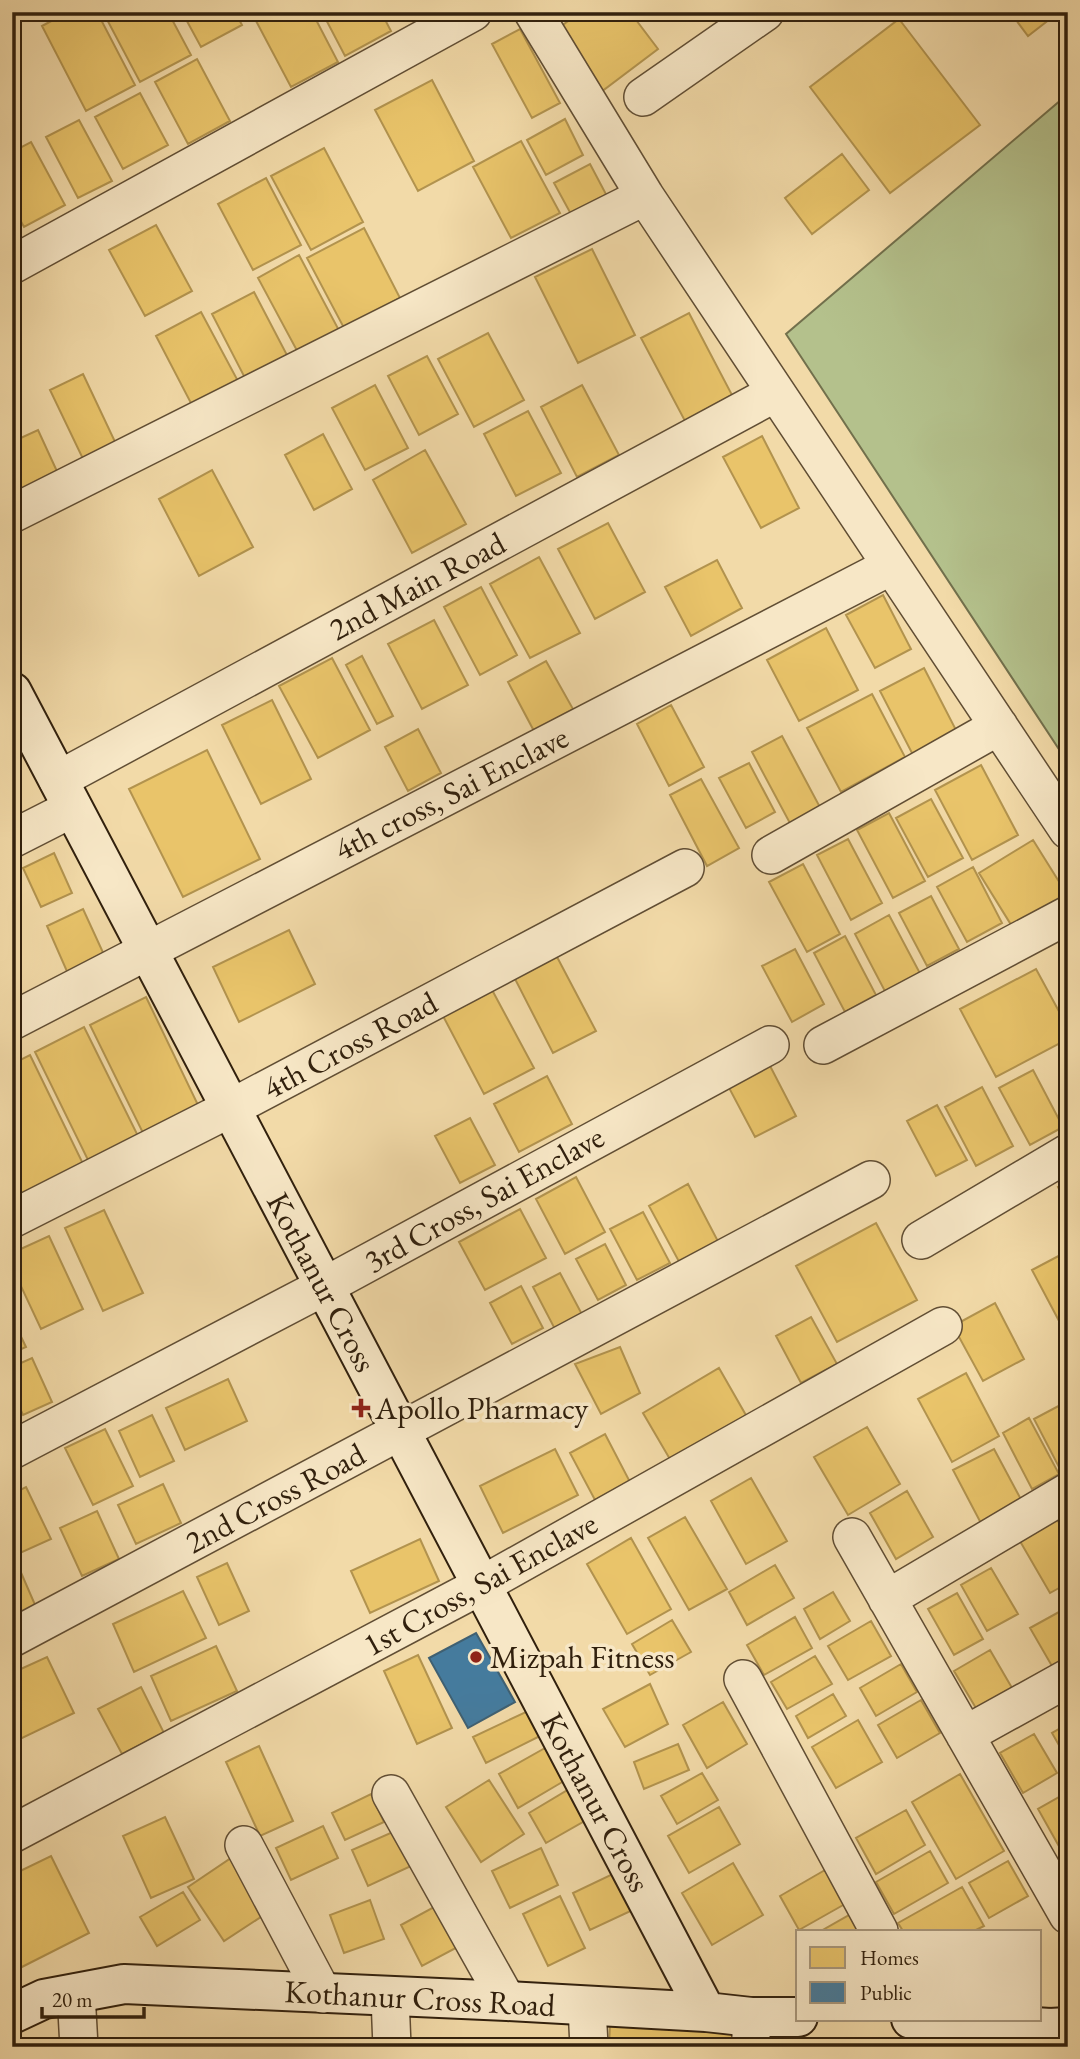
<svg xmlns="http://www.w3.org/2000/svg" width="1080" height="2059" font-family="'EB Garamond',serif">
  <rect width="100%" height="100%" fill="#f2daa8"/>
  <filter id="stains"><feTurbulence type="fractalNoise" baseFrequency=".00286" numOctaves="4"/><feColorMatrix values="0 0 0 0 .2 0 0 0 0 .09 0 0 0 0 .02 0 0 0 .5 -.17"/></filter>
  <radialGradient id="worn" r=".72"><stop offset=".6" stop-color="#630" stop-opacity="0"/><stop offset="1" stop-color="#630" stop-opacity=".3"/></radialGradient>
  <path fill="#b4c18c" stroke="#72704c" stroke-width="2" d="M1068 94V763L786 334Z"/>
  <path fill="#e9c46a" stroke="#b2934e" stroke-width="2" d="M68 12H97L135 85 86 111 42 26Z
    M103 12H168L191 55 140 82Z
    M182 12H235L242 25 201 47Z
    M268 12H312L338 62 291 87 255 19Z
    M322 12H381L391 31 345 56Z
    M580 12H630L658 49 597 95 551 34Z
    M1010 12H1059L1028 36Z
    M899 19 980 125 890 193 810 87Z
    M520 29 560 103 532 118 492 44Z
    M197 59 230 121 188 144 155 82Z
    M432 80 474 161 418 191 375 110Z
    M140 93 168 145 123 169 95 117Z
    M565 119 583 155 546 175 527 140Z
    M79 120 112 181 78 198 46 137Z
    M521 141 560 213 511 238 473 167Z
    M31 142 65 205 24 227 12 205V152Z
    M324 148 363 222 311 250 271 176Z
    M842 154 869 190 812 234 785 198Z
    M590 164 608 198 572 216 554 183Z
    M266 178 301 245 253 270 218 204Z
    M156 225 192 291 145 316 109 250Z
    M364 228 400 298 344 328 307 258Z
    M592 249 635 335 578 363 535 277Z
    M299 255 343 338 302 360 258 278Z
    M254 292 288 357 246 380 212 314Z
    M201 312 239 383 193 407 156 336Z
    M689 313 732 395 685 421 641 338Z
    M488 333 524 400 474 427 438 359Z
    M427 356 458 414 419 435 388 376Z
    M83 374 117 446 84 461 50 390Z
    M375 385 408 448 365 470 332 408Z
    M582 385 619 455 577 477 541 407Z
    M528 411 561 473 516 496 484 434Z
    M38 430 61 480 23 497 12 473V442Z
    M323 434 352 489 314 510 285 455Z
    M762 436 799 508 761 528 723 457Z
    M425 450 466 524 412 553 373 480Z
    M212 470 253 547 199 576 159 499Z
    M608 523 645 592 595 619 558 549Z
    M539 557 580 633 530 658 490 584Z
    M717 560 742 608 691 636 665 587Z
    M481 587 517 655 480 675 444 607Z
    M883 595 911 649 875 668 846 615Z
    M434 620 468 685 422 709 388 644Z
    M826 628 858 690 799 721 767 660Z
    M362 656 393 716 377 724 346 665Z
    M332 658 370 730 318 758 279 686Z
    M546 661 573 709 534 731 508 682Z
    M924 668 957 732 913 755 880 691Z
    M872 694 905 757 841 792 807 728Z
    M272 700 311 779 261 804 222 725Z
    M671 705 704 767 669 786 637 724Z
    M418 729 441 773 408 791 385 747Z
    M782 736 822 811 792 827 752 752Z
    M207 750 260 859 183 897 129 789Z
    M749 763 775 812 746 828 719 778Z
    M981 765 1018 835 972 860 935 790Z
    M701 779 739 848 707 866 670 795Z
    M931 799 963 858 928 877 896 818Z
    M889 813 925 881 893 898 857 830Z
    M848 839 882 903 851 920 817 855Z
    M1033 840 1068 896V905L1018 936 979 873Z
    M54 853 72 893 41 907 23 868Z
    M803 864 840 934 807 952 769 882Z
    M973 867 1002 923 967 942 937 887Z
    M931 896 959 949 927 966 899 913Z
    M83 909 106 959 69 976 47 926Z
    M889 915 923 979 888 997 855 934Z
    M289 930 315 984 239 1022 213 967Z
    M845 936 876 995 845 1012 814 953Z
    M795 949 824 1004 792 1022 762 966Z
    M556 955 596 1031 553 1053 514 977Z
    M1036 969 1068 1028V1039L996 1077 960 1009Z
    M491 988 534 1068 484 1094 442 1014Z
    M146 997 198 1105 143 1133 90 1025Z
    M84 1027 138 1136 88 1160 35 1052Z
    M30 1055 86 1170 22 1201 12 1182V1064Z
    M768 1062 796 1116 755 1137 727 1084Z
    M1033 1070 1063 1127 1030 1145 999 1088Z
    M547 1076 572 1124 519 1152 494 1104Z
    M982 1087 1013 1146 976 1166 945 1107Z
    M937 1105 967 1160 936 1176 907 1121Z
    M470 1118 495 1165 460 1183 435 1136Z
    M576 1177 605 1232 565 1254 536 1199Z
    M1068 1182V1206L1058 1187Z
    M688 1184 722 1249 683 1269 649 1206Z
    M520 1209 546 1258 485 1290 459 1242Z
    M104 1210 143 1293 103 1311 65 1228Z
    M643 1212 670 1263 637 1280 610 1229Z
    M876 1223 917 1300 837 1342 796 1266Z
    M49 1236 83 1309 41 1329 12 1267V1253Z
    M605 1244 626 1285 598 1300 576 1259Z
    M1068 1251V1336H1067L1032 1270Z
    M560 1273 585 1320 558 1335 533 1287Z
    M521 1286 543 1328 512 1344 490 1303Z
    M995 1303 1024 1359 983 1381 953 1326Z
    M811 1317 837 1364 801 1383 776 1336Z
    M12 1318 26 1347 12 1353Z
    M620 1347 640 1393 601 1414 575 1364Z
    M32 1358 52 1402 23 1415 12 1391V1367Z
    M719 1368 747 1417 671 1461 643 1413Z
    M966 1373 999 1436 952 1462 918 1399Z
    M228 1379 247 1421 185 1450 166 1408Z
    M1068 1401V1465L1060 1469 1034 1419Z
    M152 1415 174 1461 140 1477 119 1431Z
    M1029 1418 1059 1474 1032 1489 1003 1433Z
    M867 1427 900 1484 848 1515 814 1457Z
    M105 1429 133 1486 93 1505 65 1448Z
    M605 1434 630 1482 595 1500 570 1453Z
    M555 1449 578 1495 503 1533 480 1486Z
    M994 1449 1024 1505 983 1527 953 1470Z
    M751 1478 787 1541 746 1564 711 1501Z
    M163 1484 181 1523 136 1544 118 1505Z
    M26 1487 51 1539 20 1553 12 1537V1494Z
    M907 1491 933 1537 896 1559 870 1513Z
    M97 1511 119 1559 82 1576 60 1528Z
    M1054 1514 1068 1539V1583L1050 1593 1017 1536Z
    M685 1517 727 1589 689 1610 648 1538Z
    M631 1538 671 1609 627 1634 587 1564Z
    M420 1539 439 1581 370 1613 351 1571Z
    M227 1563 249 1611 219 1625 197 1577Z
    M775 1565 794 1598 747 1625 729 1592Z
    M19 1568 36 1607 12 1619V1571Z
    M991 1568 1018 1614 987 1631 961 1585Z
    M183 1591 206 1638 134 1672 113 1624Z
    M833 1592 850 1621 820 1639 804 1609Z
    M957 1593 983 1639 954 1655 928 1609Z
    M1068 1607V1667L1056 1673 1030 1628Z
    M795 1617 812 1648 764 1675 747 1645Z
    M672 1620 691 1652 650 1675 632 1644Z
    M871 1621 891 1656 848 1680 828 1646Z
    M216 1646 237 1691 171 1721 151 1676Z
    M990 1650 1019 1700 983 1720 954 1671Z
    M418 1655 452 1728 417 1744 384 1671Z
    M815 1656 832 1684 787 1709 771 1682Z
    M47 1657 74 1713 18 1740 12 1729V1673Z
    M901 1664 917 1692 876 1716 860 1688Z
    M650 1684 668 1724 625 1747 603 1709Z
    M141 1687 164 1733 122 1754 98 1709Z
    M833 1694 846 1716 808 1738 796 1716Z
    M921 1700 940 1733 897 1758 878 1725Z
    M723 1702 747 1744 707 1768 683 1725Z
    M528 1711 540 1736 486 1763 473 1737Z
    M858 1720 882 1762 836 1788 812 1747Z
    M1068 1724V1761L1052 1733Z
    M1034 1734 1057 1773 1023 1793 1000 1753Z
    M678 1744 689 1770 644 1789 634 1762Z
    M259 1746 293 1821 260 1836 226 1762Z
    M545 1748 564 1781 518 1808 499 1774Z
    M702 1773 718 1800 677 1824 661 1796Z
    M960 1774 1004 1851 956 1879 912 1802Z
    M489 1780 524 1834 481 1862 446 1807Z
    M571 1788 588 1819 546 1843 529 1813Z
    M1068 1792V1843L1060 1848 1038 1809Z
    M371 1794 384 1822 345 1840 332 1813Z
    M719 1807 740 1844 689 1873 668 1836Z
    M906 1810 925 1845 876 1874 856 1838Z
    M165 1817 194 1879 151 1898 123 1836Z
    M323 1826 338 1858 291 1880 276 1848Z
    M395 1831 411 1866 368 1886 352 1850Z
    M541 1848 558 1885 510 1908 492 1871Z
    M930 1851 948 1883 894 1914 876 1882Z
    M51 1856 89 1933 12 1972V1875Z
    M234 1856 270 1911 224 1941 188 1887Z
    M1008 1861 1028 1896 989 1918 969 1883Z
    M733 1863 763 1915 712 1945 682 1893Z
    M825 1870 845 1904 799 1930 780 1896Z
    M619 1871 637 1908 590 1930 573 1893Z
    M962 1887 984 1926 974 1931H903L898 1923Z
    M183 1892 200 1920 157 1946 140 1917Z
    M560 1896 585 1948 548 1966 523 1914Z
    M370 1900 384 1939 344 1953 330 1915Z
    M445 1901 467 1942 422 1966 401 1925Z
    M851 1914 860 1931H821Z
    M610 2024 747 2030 746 2047H609Z"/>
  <path fill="#457b9d" stroke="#3f6072" stroke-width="2" d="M476 1633 515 1702 468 1728 429 1658Z"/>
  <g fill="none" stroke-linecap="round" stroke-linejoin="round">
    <g stroke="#614e34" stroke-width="40">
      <path id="street" d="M533 12 645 196 1068 830
        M643 97 765 12
        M12 265 473 12
        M12 514 645 196
        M58 780 775 393
        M12 839 73 808
        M771 855 999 726
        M12 1021 891 566
        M823 1045 1068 915
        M12 1219 231 1108 685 868
        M921 1240 1068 1153
        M12 1450 325 1286 770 1045
        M852 1537 1068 1915
        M887 1599 1068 1492
        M12 1638 871 1180
        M743 1679 879 1931
        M965 1735 1068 1678
        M391 1794 507 2001
        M12 1834 482 1585 943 1326
        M244 1845 323 1994
        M76 1993 79 2047
        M390 1997 392 2047
        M587 2006 589 2047
        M751 2017V2047"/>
    </g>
    <g stroke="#31200d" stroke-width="42">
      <path id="secondary" d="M12 692 706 2012
        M12 2014 44 1999 124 1984 507 2001 706 2012 751 2017H798
        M911 2019 1050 2028 1068 2027"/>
    </g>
    <use href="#street" stroke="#f7e7c6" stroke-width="37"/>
    <use href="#secondary" stroke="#f7e7c6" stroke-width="38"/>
  </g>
  <g fill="#8f2418" stroke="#f7e7c6" stroke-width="2.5">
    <path d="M357.5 1397.5h7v7h7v7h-7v7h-7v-7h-7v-7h7z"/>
    <circle cx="476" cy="1657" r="7"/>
  </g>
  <g text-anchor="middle" stroke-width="7" stroke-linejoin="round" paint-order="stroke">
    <g font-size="32" fill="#31200d" stroke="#f7e7c6">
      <text transform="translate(417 586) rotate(-28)" y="11">2nd Main Road</text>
      <text transform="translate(451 793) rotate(-27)" y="11">4th cross, Sai Enclave</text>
      <text transform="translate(350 1045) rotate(-28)" y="11">4th Cross Road</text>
      <text transform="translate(484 1199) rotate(-29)" y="11">3rd Cross, Sai Enclave</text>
      <text transform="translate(322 1282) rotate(62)" y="11">Kothanur Cross</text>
      <text transform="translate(275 1498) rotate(-28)" y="11">2nd Cross Road</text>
      <text transform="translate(480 1584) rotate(-29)" y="11">1st Cross, Sai Enclave</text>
      <text transform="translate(596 1802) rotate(62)" y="11">Kothanur Cross</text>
      <text transform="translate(420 1998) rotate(3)" y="11">Kothanur Cross Road</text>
    </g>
    <g font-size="32" fill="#31200d" stroke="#f7e7c6" text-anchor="start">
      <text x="375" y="1419">Apollo Pharmacy</text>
      <text x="490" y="1668">Mizpah Fitness</text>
    </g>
  </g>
  <rect width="1080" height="2059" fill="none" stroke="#f2daa8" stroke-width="42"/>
  <rect x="14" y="14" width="1052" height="2031" fill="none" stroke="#31200d" stroke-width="3.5"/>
  <rect x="21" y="21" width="1038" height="2017" fill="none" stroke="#31200d" stroke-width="2"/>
  <rect x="796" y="1930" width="245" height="91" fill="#f7e7c6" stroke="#a8977c" stroke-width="2"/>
  <rect x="810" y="1947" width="35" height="21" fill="#e9c46a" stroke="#a8977c" stroke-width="2"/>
  <text x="860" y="1965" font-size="21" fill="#31200d">Homes</text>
  <rect x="810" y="1982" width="35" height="21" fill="#457b9d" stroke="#a8977c" stroke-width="2"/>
  <text x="860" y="2000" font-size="21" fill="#31200d">Public</text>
  <path d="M42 2007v10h102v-10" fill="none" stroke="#31200d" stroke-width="3.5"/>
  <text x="52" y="2007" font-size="21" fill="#31200d" stroke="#f7e7c6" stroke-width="5" paint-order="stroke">20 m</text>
  <rect width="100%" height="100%" filter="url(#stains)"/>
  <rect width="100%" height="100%" fill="url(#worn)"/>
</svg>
